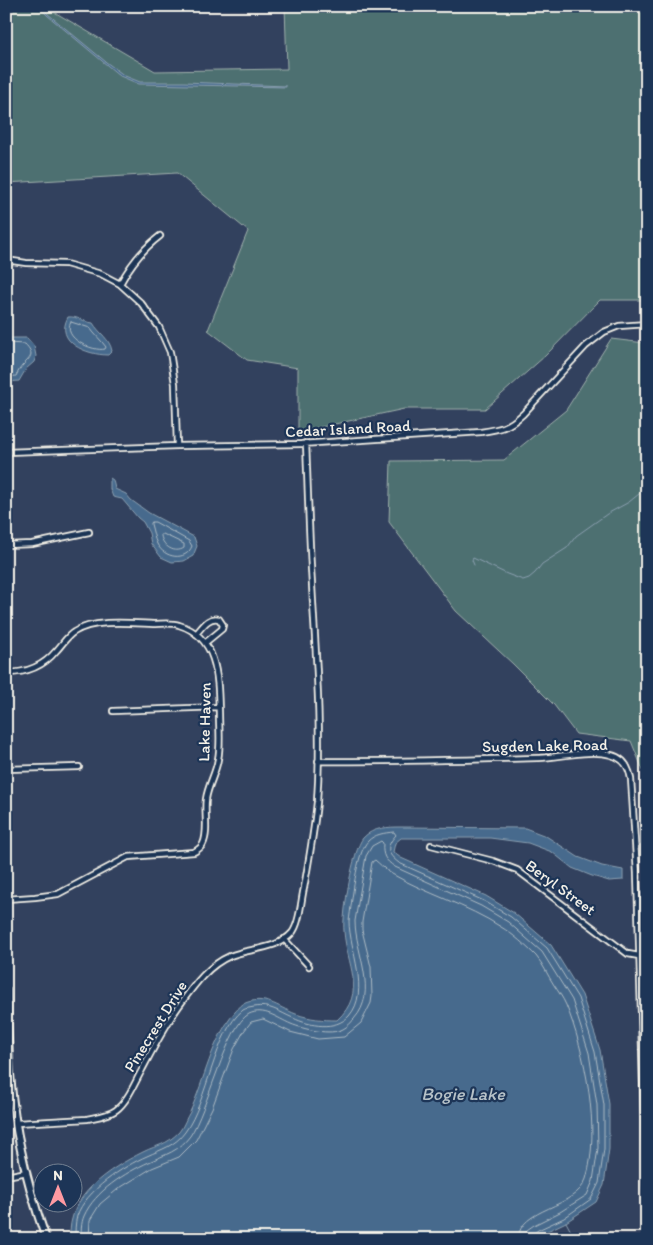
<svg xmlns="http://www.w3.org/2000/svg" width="653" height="1245" font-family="Itim,sans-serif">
  <rect width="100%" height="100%" fill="#32415e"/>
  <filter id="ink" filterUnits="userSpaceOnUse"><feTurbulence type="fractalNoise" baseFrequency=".02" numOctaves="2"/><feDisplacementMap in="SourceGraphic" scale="10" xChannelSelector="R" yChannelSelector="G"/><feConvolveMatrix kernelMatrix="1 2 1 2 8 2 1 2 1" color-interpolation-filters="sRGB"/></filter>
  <g filter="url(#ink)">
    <path fill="#4d7071" stroke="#a0b0ac" d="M6 6H44L155 71 287 69 285 6H647V300H600L545 356 485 409H404L298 432V368L247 360 208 330 248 231 177 173 6 183Z
      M611 339 645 343 647 345V445C639 454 641 466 647 475V780L631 741 576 734 554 705 513 664 456 611 389 522 391 461 504 460 566 410Z"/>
    <path fill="#466a8d" stroke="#8ca0b1" d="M38 6H41L48 14 106 62 125 76 140 82H184L286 86V87L139 84 120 76 47 15Z
      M68 317C77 316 84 322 93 323 99 333 110 339 112 351L108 355C87 355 54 342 68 317Z
      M6 338H27L34 346 36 356 34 362 26 369 19 381 6 382Z
      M110 478 113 480 115 489 126 494 131 500 149 513 194 537 197 546 193 556 184 561 172 562 161 557 151 544 149 533 143 522 138 518 122 499 113 497 110 489Z
      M402 827 525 828 546 836 578 857 602 866 623 870V880L609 881 592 876 572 868 552 852 528 843 490 838H401L395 843 393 852 401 858 486 896 514 913 551 945 582 995 600 1050 609 1104V1149L604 1185 596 1202 566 1222 541 1234 534 1239H70C67 1195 109 1169 143 1152 159 1144 165 1146 179 1132 184 1126 186 1118 190 1112 205 1079 211 1041 235 1012 237 1010 240 1006 243 1004 265 994 277 1007 296 1014 310 1019 323 1020 337 1020 368 992 346 964 344 931 342 914 353 850 363 838 373 827 389 827 402 827Z"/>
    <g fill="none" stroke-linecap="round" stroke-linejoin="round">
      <path stroke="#aebbc4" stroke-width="1" d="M71 322 90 328C95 335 101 340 106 347L105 349C93 352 61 338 71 322Z
        M6 343 25 344C35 354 31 357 23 365 20 368 18 372 16 376L6 377
        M152 522H155L189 541 192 546C186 562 164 558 157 544 154 538 153 531 151 524Z
        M163 534 184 544V548C175 554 163 547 161 536Z
        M75 1239C75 1231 75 1223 77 1216 85 1191 124 1166 147 1156 162 1149 175 1146 185 1132 208 1101 214 1033 243 1010 246 1008 250 1008 254 1007 269 1004 279 1012 293 1018 310 1026 335 1031 349 1016 371 991 349 949 349 921 352 902 356 853 368 841 375 834 384 833 394 832L396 835C385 847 387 854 399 863L484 901 511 917 547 948 578 998 595 1052 604 1105V1149L599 1183 591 1199 564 1218 538 1230 533 1234 532 1239
        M81 1239C81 1232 81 1223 84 1216 95 1191 125 1173 149 1162 166 1154 178 1152 190 1136 207 1112 227 1025 249 1014 264 1007 277 1018 291 1024 303 1029 331 1036 343 1029 347 1027 351 1023 354 1019 379 992 355 952 355 921L366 856 372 846 381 841 383 843C382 856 385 860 395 867L481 906 508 922 542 952 572 1000 589 1053 597 1105 598 1148 593 1181 587 1195 560 1212 534 1225 527 1230 525 1239
        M89 1239 90 1220 100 1204 118 1189 152 1168 179 1157 196 1140 212 1108 234 1049 244 1031 251 1022 263 1019 290 1032 318 1039 344 1037 361 1023 371 1003 372 996 371 967 362 930V922L372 862 375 860C380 864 385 870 392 874 427 894 467 905 501 927 513 934 526 946 536 956 543 964 548 976 554 985 558 991 563 998 566 1005 585 1050 601 1131 586 1179 576 1209 519 1207 518 1239"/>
      <path stroke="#8ca0b1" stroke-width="1" d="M474 565 472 560 473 558 507 574 523 580 529 578 535 573 542 564 567 548 576 536 607 514 629 502 639 494 647 490
        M566 1222 575 1239"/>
      <g stroke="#f4f1e8" stroke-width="8">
        <path id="minor" d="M6 260 26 263 66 264 101 274 120 284 141 303 159 327 170 352 175 384 177 446
          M120 284C130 265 143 249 160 236
          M6 452 177 446 301 444 481 432C500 429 508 428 523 414L586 346 604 332 619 326 647 324
          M6 545 32 544 89 532
          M196 634C203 626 209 616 219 619L223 625 222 629 205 643
          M6 673C26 673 43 667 56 651 62 645 67 636 74 632 94 619 130 623 153 624 161 624 171 622 179 625 219 637 218 680 219 714 219 729 221 745 218 759 216 773 208 785 206 799 204 813 209 832 203 844 201 848 197 850 194 852L128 857 58 894 35 897 6 899
          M113 711 218 707
          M318 761C392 762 465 760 539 758 561 757 591 749 611 755 624 758 629 767 631 779L637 873 647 1225
          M6 769 79 767
          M431 845 493 861 517 870 628 954 639 956
          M284 939 309 966
          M17 1123 87 1119C96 1117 108 1116 116 1110 128 1101 135 1082 142 1070 154 1047 166 1023 182 1002 195 984 209 965 230 956 249 948 277 950 292 933 300 924 301 900 304 888 309 860 314 831 317 802 322 730 316 658 312 585 309 538 308 491 306 443
          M6 1176 27 1172"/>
      </g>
      <g stroke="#f4f1e8" stroke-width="10">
        <path id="secondary" d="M6 990C8 1043 9 1098 21 1150 27 1180 36 1210 46 1239"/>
      </g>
      <use href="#minor" stroke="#1d3557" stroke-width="4.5"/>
      <use href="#secondary" stroke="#1d3557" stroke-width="6"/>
    </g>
  </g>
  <g text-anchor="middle" stroke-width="4.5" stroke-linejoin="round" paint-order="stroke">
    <g font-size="16" fill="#f4f1e8" stroke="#1d3557">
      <text transform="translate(348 428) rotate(-3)" y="6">Cedar Island Road</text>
      <text transform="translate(204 722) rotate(-89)" y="6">Lake Haven</text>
      <text transform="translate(545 745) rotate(-1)" y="6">Sugden Lake Road</text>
      <text transform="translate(561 887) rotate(36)" y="6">Beryl Street</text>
      <text transform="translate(155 1026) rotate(-58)" y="6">Pinecrest Drive</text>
    </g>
    <g font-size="18" font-style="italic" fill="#b7c2c8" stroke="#1d3557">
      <text x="463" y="1100">Bogie Lake</text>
    </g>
  </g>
  <rect width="653" height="1245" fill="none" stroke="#1d3557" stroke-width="25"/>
  <rect x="12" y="12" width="628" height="1220" fill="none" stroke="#f4f1e8" stroke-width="2" filter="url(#ink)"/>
  <g transform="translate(58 1188)"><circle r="24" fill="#1d3557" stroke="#738091"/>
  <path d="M0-4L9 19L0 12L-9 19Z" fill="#ff9aa2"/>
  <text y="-8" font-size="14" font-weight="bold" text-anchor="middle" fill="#f4f1e8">N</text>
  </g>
</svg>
